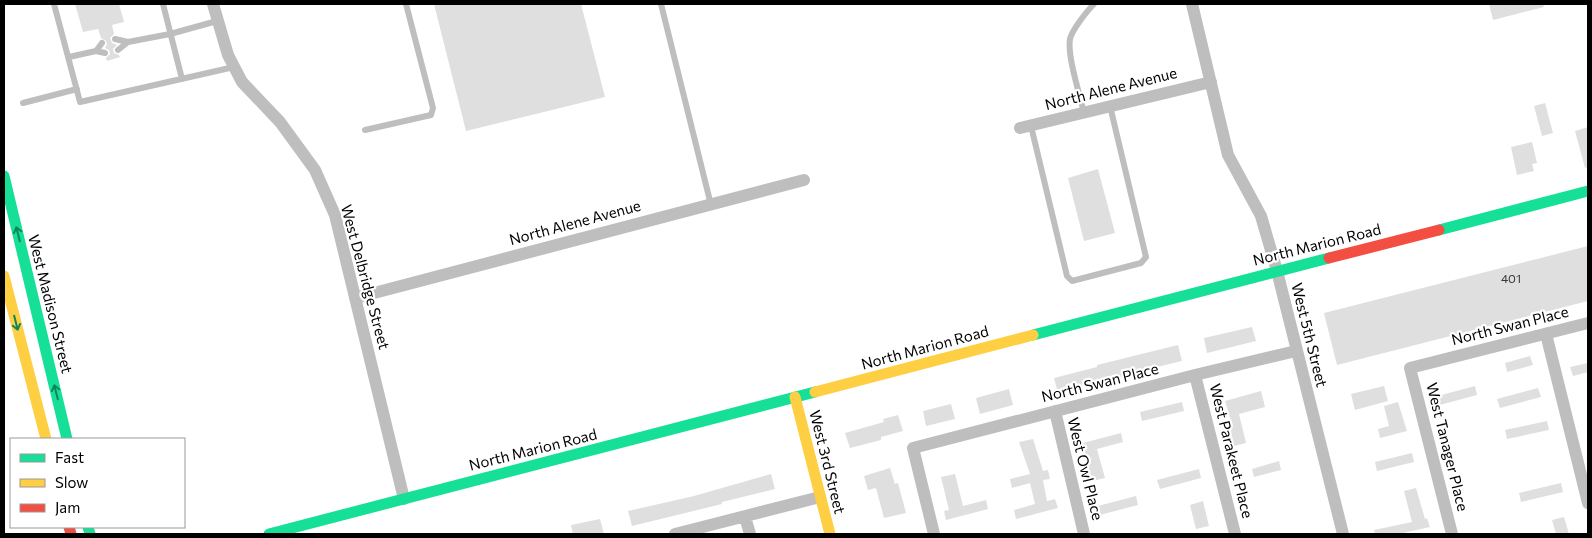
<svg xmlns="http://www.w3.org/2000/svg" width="1592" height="538" font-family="Commissioner,sans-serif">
  <rect width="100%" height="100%" fill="#fff"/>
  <path fill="#dfdfdf" d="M75 4H119L124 22 112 25 114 34 110 38 112 43 117 45 113 49 114 53 119 55 120 57 107 61 106 58 110 54 109 50 105 48 107 44 106 41 101 38 98 29 83 32Z
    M434 4H581L605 97 466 131Z
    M1489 4H1543L1544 7 1493 20Z
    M1545 103 1553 133 1542 136 1534 106Z
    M1588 127V167L1585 168 1575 131Z
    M1532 142 1537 163 1532 164 1534 171 1517 175 1511 147Z
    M1098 169 1115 233 1084 241 1068 178Z
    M1588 246V301L1337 365 1324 313Z
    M1252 327 1256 341 1207 353 1204 338Z
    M1178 345 1182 361 1153 368 1152 366 1134 372V374L1091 384 1058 393 1054 378 1097 367V365Z
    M1530 356 1533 365 1507 372 1505 363Z
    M1588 363V372L1573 376 1570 367Z
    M1384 386 1388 401 1355 410 1351 394Z
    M1475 386 1477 395 1436 406 1434 397Z
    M1538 388 1541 397 1500 408 1497 399Z
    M1009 389 1013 405 980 414 976 398Z
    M1261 391 1265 407 1239 414 1246 443 1234 446 1228 421H1231L1225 401Z
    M1182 402 1184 411 1142 421 1140 412Z
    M1398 402 1407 431 1380 438 1378 429 1389 426 1384 406Z
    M951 404 955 419 926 426 923 411Z
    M898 415 903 431 881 437V440L850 448 845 433 884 422 883 419Z
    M1547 421 1549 430 1507 439 1505 430Z
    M1121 433 1123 442 1097 449 1105 478 1092 481 1084 452 1082 453 1079 444Z
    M1033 439 1043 471 1048 470 1050 479 1043 480 1047 501 1055 499 1058 508 1016 519 1014 510 1035 504 1030 483 1012 488 1010 479 1030 474 1019 442Z
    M1412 453 1414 462 1377 471 1375 462Z
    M1279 461 1281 470 1254 477 1252 469Z
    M890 468 895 484 898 483 906 513 884 518 876 488 868 490 864 476Z
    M1199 469 1201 478 1160 489 1157 480Z
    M771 474 775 489 722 502V504L632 526 628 511 694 496Z
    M955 474 963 506 986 500 988 509 946 520 944 511 949 510 941 477Z
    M1561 483 1563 492 1521 502 1519 493Z
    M1416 488 1425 519 1427 518 1430 527 1398 534H1375L1374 530 1412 522 1404 491Z
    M1136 496 1138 505 1096 516 1094 507Z
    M1203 501 1209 526 1196 529 1190 505Z
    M1564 517 1569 534H1556L1552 520Z
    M600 519 604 534H573L571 525Z"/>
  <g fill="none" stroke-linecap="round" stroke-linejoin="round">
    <path stroke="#bebebe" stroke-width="6" d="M54 4 80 102 234 67
      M163 4 182 79
      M661 4 711 205
      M115 39 128 42
      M118 50 128 42 170 34 217 21
      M96 51 102 43
      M69 57 96 51 105 53
      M23 103 77 89
      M1084 113C1080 95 1067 56 1070 39 1072 30 1087 11 1094 4
      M1031 126 1067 276 1072 281 1141 263 1146 257 1110 106
      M365 130 431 115 433 108 406 4"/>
    <path stroke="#bebebe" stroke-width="12" d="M213 4 228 55 242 82 280 122 315 170 335 215 404 499
      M1192 4 1228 155 1261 216 1277 271 1343 534
      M1020 128 1211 82
      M355 298 804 180
      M1546 334 1588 503
      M1195 375 1235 534
      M1055 411 1084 534
      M745 517 750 534
      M675 534 820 497
      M934 534 913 448 1195 375 1296 351
      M1452 534 1410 368 1588 323"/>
    <path stroke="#16e098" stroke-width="11" d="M4 176 67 439
      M1439 230 1588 191
      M1033 335 1329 258
      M88 527 90 534
      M269 534 815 392"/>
    <path stroke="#ffcf43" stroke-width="11" d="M4 276 46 439
      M815 392 1033 335
      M795 397 830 534"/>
    <path stroke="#f24e42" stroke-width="11" d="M1329 258 1439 230
      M69 527 71 534"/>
  </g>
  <defs><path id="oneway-shaft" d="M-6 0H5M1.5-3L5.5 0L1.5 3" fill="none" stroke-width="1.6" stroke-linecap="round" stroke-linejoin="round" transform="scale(1.25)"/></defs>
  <g stroke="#0d865b">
    <use href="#oneway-shaft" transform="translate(18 234) rotate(-104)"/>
    <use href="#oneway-shaft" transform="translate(16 323) rotate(76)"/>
    <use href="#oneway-shaft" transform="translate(56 392) rotate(-104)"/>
  </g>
  <g text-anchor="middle" stroke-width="4.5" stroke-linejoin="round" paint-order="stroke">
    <g font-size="12" fill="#383838">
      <text x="1511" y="283">401</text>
    </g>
    <g font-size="15" fill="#000" stroke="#fff">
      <text transform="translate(1111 89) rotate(-14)" y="5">North Alene Avenue</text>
      <text transform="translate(575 223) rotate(-15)" y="5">North Alene Avenue</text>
      <text transform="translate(1317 245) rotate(-14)" y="5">North Marion Road</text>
      <text transform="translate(365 277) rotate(75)" y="5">West Delbridge Street</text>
      <text transform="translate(50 304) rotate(76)" y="5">West Madison Street</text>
      <text transform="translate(1510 326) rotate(-14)" y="5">North Swan Place</text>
      <text transform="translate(1309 335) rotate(76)" y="5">West 5th Street</text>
      <text transform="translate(925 348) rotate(-15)" y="5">North Marion Road</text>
      <text transform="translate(1100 383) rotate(-14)" y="5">North Swan Place</text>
      <text transform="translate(1447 447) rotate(76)" y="5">West Tanager Place</text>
      <text transform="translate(533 450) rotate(-14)" y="5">North Marion Road</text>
      <text transform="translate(1231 451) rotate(76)" y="5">West Parakeet Place</text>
      <text transform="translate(827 462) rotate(76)" y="5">West 3rd Street</text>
      <text transform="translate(1085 469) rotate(76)" y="5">West Owl Place</text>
    </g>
  </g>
  <rect width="1592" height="538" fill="none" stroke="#000000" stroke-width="10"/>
  <rect x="10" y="438" width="175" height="90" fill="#ffffff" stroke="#999999"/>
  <rect x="20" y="454" width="25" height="8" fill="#16e098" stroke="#999999"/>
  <text x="55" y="463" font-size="15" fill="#000000">Fast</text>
  <rect x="20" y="479" width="25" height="8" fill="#ffcf43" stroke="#999999"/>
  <text x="55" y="488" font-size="15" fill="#000000">Slow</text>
  <rect x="20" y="504" width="25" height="8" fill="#f24e42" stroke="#999999"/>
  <text x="55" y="513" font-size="15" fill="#000000">Jam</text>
</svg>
